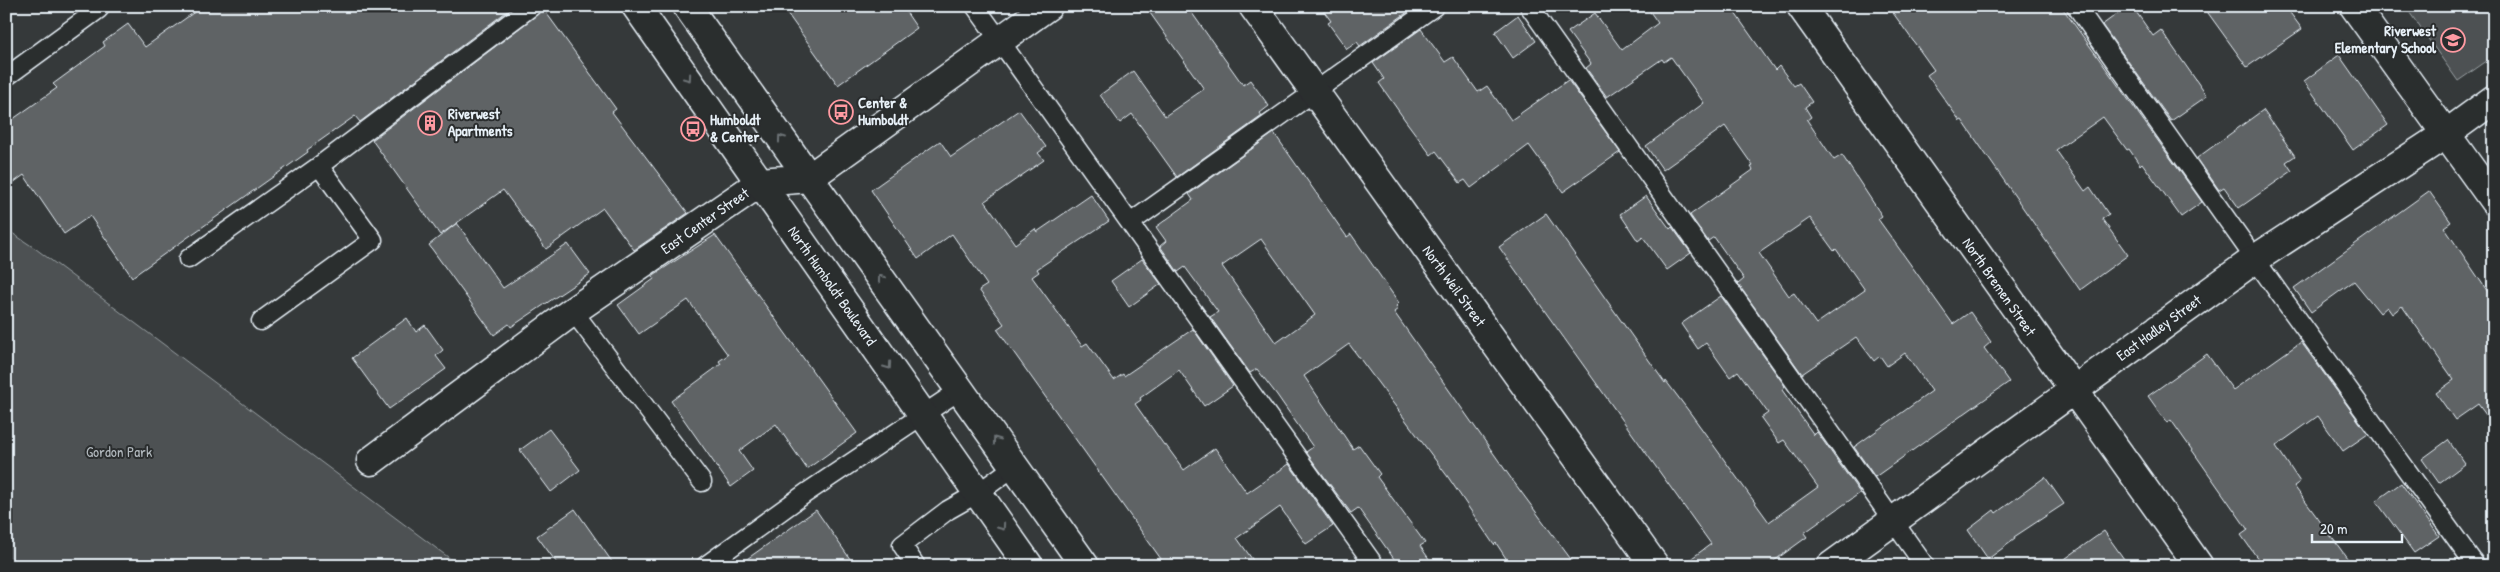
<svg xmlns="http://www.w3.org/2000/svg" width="2500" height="572" font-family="'Patrick Hand',sans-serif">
  <rect width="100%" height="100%" fill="#35393a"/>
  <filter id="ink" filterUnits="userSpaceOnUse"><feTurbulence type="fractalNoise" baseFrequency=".02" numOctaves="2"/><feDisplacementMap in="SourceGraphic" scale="10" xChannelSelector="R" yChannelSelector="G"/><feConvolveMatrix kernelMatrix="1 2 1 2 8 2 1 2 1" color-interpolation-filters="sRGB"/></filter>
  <g filter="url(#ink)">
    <path fill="#4d5152" stroke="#9aa1a5" d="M2405 6H2494V56L2458 81Z
      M6 229 36 249 460 566H6Z"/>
    <path fill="#5f6365" stroke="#e8f1f8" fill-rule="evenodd" d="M203 6H514L360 122 355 116 307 150 308 152 132 277 90 216 64 234 24 175 6 188V124L57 88 53 84 105 46 103 42 128 24 145 47Z
      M782 6H902L917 28 838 85Z
      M1145 6H1187L1243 85 1250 80 1269 106 1260 113 1262 116 1177 177 1132 114 1120 123 1100 95 1133 71 1165 116 1204 89Z
      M1320 6H1406L1409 11 1360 46 1357 42 1347 49 1328 23 1331 21Z
      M1646 6H1730L1775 70 1779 66 1794 86 1799 83 1812 102 1805 107 1811 117 1807 120 1834 160 1842 155 1882 216 1878 219 1953 324 1970 312 1991 342 1984 348 2009 382 1875 477 1854 447 1932 391 1905 353 1887 366 1880 356 1874 361 1856 337 1802 374 1738 284 1744 279 1714 237 1708 241 1690 215 1753 170 1751 167 1753 166 1725 126 1663 170 1646 146 1704 103 1671 57 1664 62 1662 59 1607 97 1586 68 1591 64 1568 32 1595 13 1622 50 1658 23ZM1810 218 1834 251 1836 249 1865 290 1816 324 1794 293 1789 296 1759 253Z
      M1888 6H2061L2202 202 2181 217 2142 163 2140 165 2129 149 2127 150 2103 117 2056 150 2085 191 2090 187 2109 215 2102 219 2128 255 2080 290 1962 120 1960 121 1927 75 1934 70Z
      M2128 6H2132L2153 36 2161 30 2207 96 2171 121 2102 25Z
      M2203 6H2285L2302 29 2247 67Z
      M542 7 616 109 612 112 688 213 634 250 603 208 546 249 503 190 440 235 372 140 538 14Z
      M1518 15 1536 41 1513 58 1495 32Z
      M1421 29 1445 62 1453 57 1478 92 1487 86 1511 120 1568 80 1620 152 1563 192 1529 145 1471 188 1465 180 1460 183 1436 151 1431 155 1405 120 1379 83 1384 79 1373 63Z
      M2339 55 2388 125 2353 150 2304 81Z
      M1019 110 1046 147 1038 153 1044 160 985 201 1015 244 1035 229 1037 232 1091 195 1109 221 1037 269 1039 272 1032 277 1082 346 1087 343 1114 380 1123 374 1124 376 1193 329 1233 386 1204 406 1179 370 1140 398 1141 400 1135 404 1164 445 1165 444 1184 470 1215 448 1247 493 1289 464 1333 526 1306 544 1280 507 1237 538 1257 566H1166L997 329 1004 324 979 290 987 285 952 234 918 259 871 190 940 141 951 157Z
      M2263 110 2295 156 2286 162 2292 171 2239 208 2224 187 2219 190 2197 158Z
      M1274 133 1347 237 1351 234 1399 303 1396 306 1398 309 1394 312 1513 481 1576 566H1511L1496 543 1494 545 1448 477 1349 344 1304 376 1353 449 1359 445 1380 474 1377 477 1425 543 1420 546 1434 566H1399L1358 508 1351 513 1306 452 1313 447 1277 395 1257 369 1250 373 1210 317 1218 312 1185 267 1178 272 1160 246 1166 241 1156 227 1193 200 1189 194ZM1261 239 1315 315 1276 343 1222 266Z
      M2429 191 2451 222 2444 227 2494 301V426L2478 404 2455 420 2436 393 2454 380 2402 306 2392 314 2387 307 2380 313 2354 281 2311 312 2294 288Z
      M1646 196 1670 229 1672 227 1691 253 1667 270 1643 237 1638 241 1620 214Z
      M1546 214 1665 383 1666 381 1691 414 1769 522 1818 487 1784 440 1779 443 1761 418 1768 413 1738 371 1730 377 1706 343 1698 349 1681 324 1721 296 1785 386 1782 390 1814 435 1817 432 1860 493 1804 533 1807 537 1767 566H1681L1711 544 1499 247Z
      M457 223 503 288 568 244 590 274 511 327 509 324 494 335 429 245Z
      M715 235 857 433 807 469 776 424 739 451 753 471 731 487 671 401 721 364 719 361 728 355 688 300 639 334 618 305 654 279 652 276Z
      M1142 259 1161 284 1129 307 1111 281Z
      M407 318 416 332 425 325 443 350 436 356 446 369 389 409 352 358Z
      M2301 342 2368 434 2343 451 2318 416 2276 446 2300 482 2294 486 2353 566H2263L2241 535 2248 530 2171 420 2167 423 2148 396 2207 354 2233 390Z
      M549 429 580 470 551 492 520 450Z
      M2448 440 2465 464 2439 483 2422 459Z
      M2045 477 2064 504 2014 537 2015 539 1988 559 1968 530 1994 510 1996 513Z
      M2401 483 2439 536 2414 553 2376 501Z
      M575 509 615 566H559L537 536Z
      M816 510 855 566H737Z
      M2104 531 2129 566H2055Z"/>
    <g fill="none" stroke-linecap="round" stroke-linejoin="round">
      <g stroke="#e8f1f8" stroke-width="21">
        <path id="lane" d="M975 6 1375 566
          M1529 6 1925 566
          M2076 6 2279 293 2476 566
          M6 77 99 9 100 6
          M1130 223 1435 6
          M188 259 319 166
          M573 311 702 482
          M261 321 373 240 319 166 532 6
          M705 566 806 493 960 390
          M916 566 902 545 948 510 978 493 1015 466"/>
      </g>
      <g stroke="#e8f1f8" stroke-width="31">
        <path id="street" d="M1253 6 1655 566
          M1801 6 2199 566
          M2354 6 2494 201
          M371 461 573 311 761 182
          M1831 566 2255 259 2446 134 2494 99"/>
      </g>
      <g stroke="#e8f1f8" stroke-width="31">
        <path id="secondary" d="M636 6 1029 566
          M687 6 1085 566
          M761 182 809 178 1048 6"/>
      </g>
      <use href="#lane" stroke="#2a2d2e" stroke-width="18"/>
      <use href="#street" stroke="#2a2d2e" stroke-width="28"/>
      <use href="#secondary" stroke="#2a2d2e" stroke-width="28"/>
    </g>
    <defs><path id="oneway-chevron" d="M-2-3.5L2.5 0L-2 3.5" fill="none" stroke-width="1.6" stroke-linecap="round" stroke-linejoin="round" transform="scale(1.25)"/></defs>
    <g stroke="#6c7275">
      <use href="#oneway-chevron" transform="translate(688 78) rotate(55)"/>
      <use href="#oneway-chevron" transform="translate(781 138) rotate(-126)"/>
      <use href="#oneway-chevron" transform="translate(881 278) rotate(-126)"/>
      <use href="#oneway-chevron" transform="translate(888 366) rotate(55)"/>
      <use href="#oneway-chevron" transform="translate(996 440) rotate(-126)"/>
      <use href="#oneway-chevron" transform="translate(1002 527) rotate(55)"/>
    </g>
  </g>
  <defs>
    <g id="school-ring" transform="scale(1.25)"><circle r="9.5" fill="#2a2d2e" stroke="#ff9aa2" stroke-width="1.5"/><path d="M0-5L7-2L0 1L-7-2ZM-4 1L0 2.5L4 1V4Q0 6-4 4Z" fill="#ff9aa2"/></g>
    <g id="bus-ring" transform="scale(1.25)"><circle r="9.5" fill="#2a2d2e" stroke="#ff9aa2" stroke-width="1.5"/><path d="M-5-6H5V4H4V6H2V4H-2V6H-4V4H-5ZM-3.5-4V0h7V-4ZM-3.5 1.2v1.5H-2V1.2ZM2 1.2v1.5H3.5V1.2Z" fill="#ff9aa2"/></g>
    <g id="building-ring" transform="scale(1.25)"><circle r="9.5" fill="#2a2d2e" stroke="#ff9aa2" stroke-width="1.5"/><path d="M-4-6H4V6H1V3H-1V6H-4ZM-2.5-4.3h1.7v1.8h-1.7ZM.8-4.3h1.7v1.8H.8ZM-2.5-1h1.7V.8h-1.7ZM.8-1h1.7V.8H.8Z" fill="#ff9aa2"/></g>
  </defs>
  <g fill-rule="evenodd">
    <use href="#school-ring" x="2453" y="40"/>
    <use href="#bus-ring" x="841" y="112"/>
    <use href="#building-ring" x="430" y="123"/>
    <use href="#bus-ring" x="693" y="129"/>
  </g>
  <g text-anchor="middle" stroke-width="4" stroke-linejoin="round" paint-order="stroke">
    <g font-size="15" font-weight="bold" fill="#e8f1f8" stroke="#2a2d2e" text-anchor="start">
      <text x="2436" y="36" text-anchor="end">Riverwest<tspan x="2436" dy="17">Elementary School</tspan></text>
      <text x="858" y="108">Center &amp;<tspan x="858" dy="17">Humboldt</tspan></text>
      <text x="448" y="119">Riverwest<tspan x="448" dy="17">Apartments</tspan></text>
      <text x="710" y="125">Humboldt<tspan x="710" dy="17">&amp; Center</tspan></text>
    </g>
    <g font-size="15" fill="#e8f1f8" stroke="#2a2d2e">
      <text transform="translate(705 221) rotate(-35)" y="5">East Center Street</text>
      <text transform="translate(832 286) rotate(55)" y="5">North Humboldt Boulevard</text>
      <text transform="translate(1454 286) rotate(54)" y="5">North Weil Street</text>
      <text transform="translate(1999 287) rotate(55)" y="5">North Bremen Street</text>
      <text transform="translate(2159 328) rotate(-36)" y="5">East Hadley Street</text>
    </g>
    <g font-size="15" fill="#b2b9be" stroke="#2a2d2e">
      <text x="119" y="457">Gordon Park</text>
    </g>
  </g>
  <rect width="2500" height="572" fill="none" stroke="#2a2d2e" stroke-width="25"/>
  <rect x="12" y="12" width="2475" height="547" fill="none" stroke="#e8f1f8" stroke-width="2" filter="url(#ink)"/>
  <path d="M2312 534v8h90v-8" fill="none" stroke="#e8f1f8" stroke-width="2.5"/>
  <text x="2320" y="534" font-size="15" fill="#e8f1f8" stroke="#2a2d2e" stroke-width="4" paint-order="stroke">20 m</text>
</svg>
